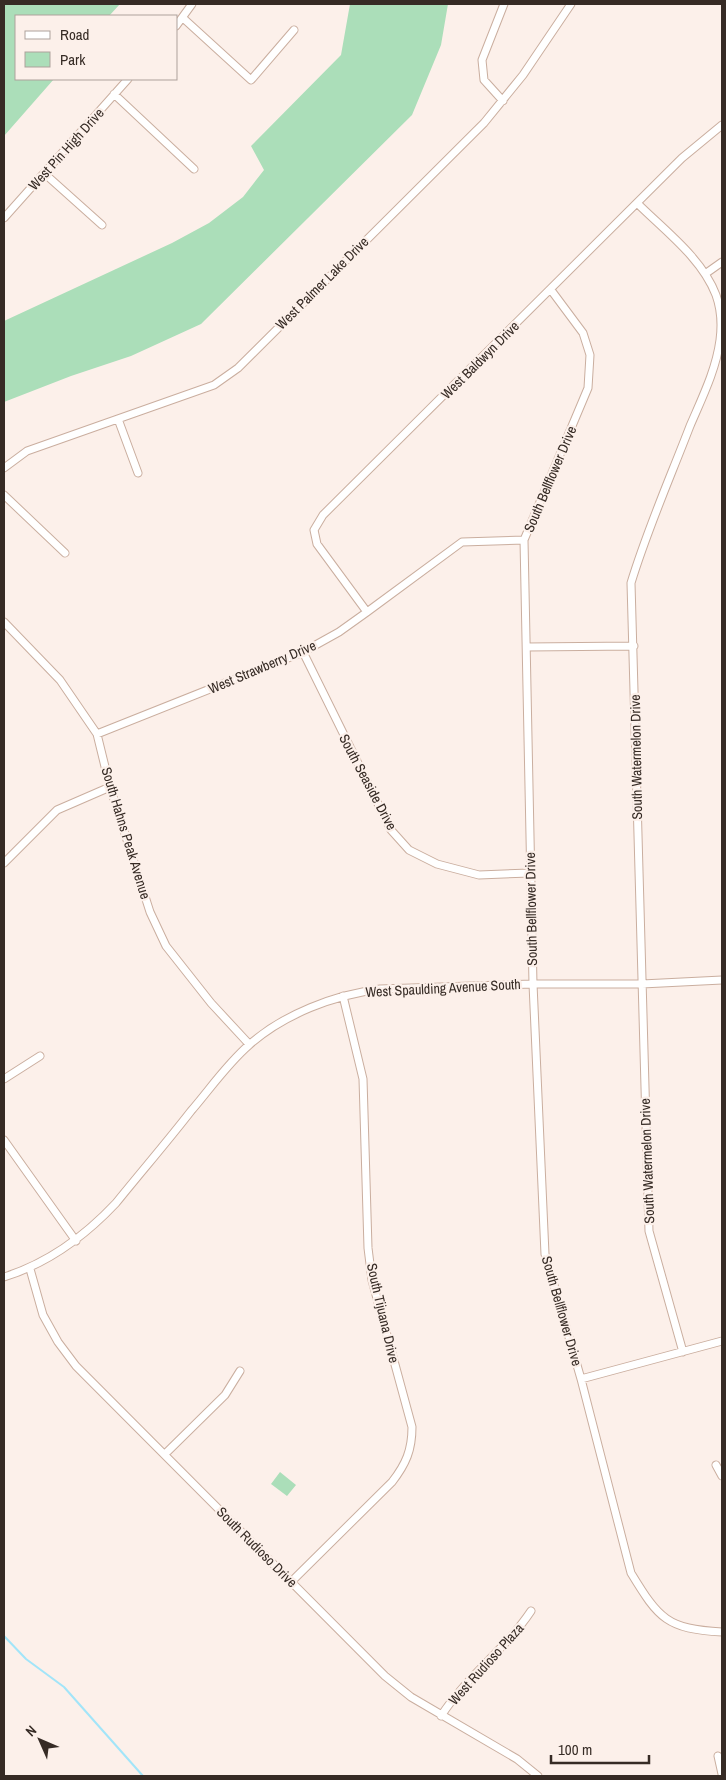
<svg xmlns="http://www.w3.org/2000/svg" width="726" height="1780" font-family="'Archivo Narrow',sans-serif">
  <rect width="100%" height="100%" fill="#fcf0ea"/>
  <path fill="#abdeb9" d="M4 4H120L109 16H16V79H54L4 136Z
    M350 4H448L441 45 412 115 201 324 131 356 71 376 4 402V321L172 243 209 223 243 197 264 170 251 146 341 55Z
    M280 1472 296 1485 287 1496 271 1484Z"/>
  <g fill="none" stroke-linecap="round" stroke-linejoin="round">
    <path stroke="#a2e5f9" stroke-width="2" d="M4 1636 26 1659 64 1687 143 1776"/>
    <g stroke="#caae9f" stroke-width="9">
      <path id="minor" d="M183 18 251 80 294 30
        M176 26 192 4
        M114 94 194 169
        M503 101 484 80 482 60 504 4
        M45 174 102 225
        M637 203C664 230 702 258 716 295 721 309 722 325 720 340 716 370 702 398 690 426 670 478 647 530 631 583L649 1231 683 1352
        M4 218 128 79
        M705 274 722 262
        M551 290 583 333 590 355 588 388 524 540 533 984 545 1254 581 1379 631 1573C659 1619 667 1629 722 1632
        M118 419 138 473
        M4 468 27 451 214 385 238 368 484 123 523 75 571 4
        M4 495 65 553
        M367 612 317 544 314 530 323 515 682 158 722 125
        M4 622 60 680 97 734 110 787 150 912 166 946 211 1003 249 1044
        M527 647 634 646
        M303 652 391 830 409 850 437 864 479 875 530 873
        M97 734 303 652 339 632 367 612 462 542 524 540
        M4 863 57 810 110 787
        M4 1079 40 1056
        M4 1140 76 1241
        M30 1269 43 1315 58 1342 76 1366 385 1676 411 1697 517 1759 538 1776
        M4 1277C49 1263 84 1237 116 1203 141 1172 167 1142 191 1111 210 1089 227 1064 249 1045 284 1014 334 995 380 989L533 984H642L722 980
        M581 1379 722 1341
        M165 1454 225 1395 240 1371
        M716 1465 722 1476
        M291 1582 392 1482C406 1464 412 1450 412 1427L372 1280 368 1248 363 1079 343 996
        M441 1716C466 1677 505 1650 531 1611
        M718 1756 722 1774"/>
    </g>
    <use href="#minor" stroke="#fff" stroke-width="7"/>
  </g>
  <g text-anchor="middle" stroke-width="4.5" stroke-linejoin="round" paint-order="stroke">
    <g font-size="14" fill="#362b25" stroke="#fcf0ea">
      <text transform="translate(66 149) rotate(-48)" y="5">West Pin High Drive</text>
      <text transform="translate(322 283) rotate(-45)" y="5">West Palmer Lake Drive</text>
      <text transform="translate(480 360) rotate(-45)" y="5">West Baldwyn Drive</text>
      <text transform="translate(550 479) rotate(-67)" y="5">South Bellflower Drive</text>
      <text transform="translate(262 667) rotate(-23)" y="5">West Strawberry Drive</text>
      <text transform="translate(636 757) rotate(-91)" y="5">South Watermelon Drive</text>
      <text transform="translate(368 782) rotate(62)" y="5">South Seaside Drive</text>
      <text transform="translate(126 833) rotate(73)" y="5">South Hahns Peak Avenue</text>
      <text transform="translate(531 909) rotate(-91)" y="5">South Bellflower Drive</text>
      <text transform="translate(443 988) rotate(-3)" y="5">West Spaulding Avenue South</text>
      <text transform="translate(647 1161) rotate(-92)" y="5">South Watermelon Drive</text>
      <text transform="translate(562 1311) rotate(74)" y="5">South Bellflower Drive</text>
      <text transform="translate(383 1313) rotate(77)" y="5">South Tijuana Drive</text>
      <text transform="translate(257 1547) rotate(45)" y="5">South Rudioso Drive</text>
      <text transform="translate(486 1664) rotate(-48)" y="5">West Rudioso Plaza</text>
    </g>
  </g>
  <rect width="726" height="1780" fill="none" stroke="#362b25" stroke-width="10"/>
  <rect x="15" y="15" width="162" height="65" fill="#fcf0ea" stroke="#ada19b"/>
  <rect x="25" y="31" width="25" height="8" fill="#ffffff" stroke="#ada19b"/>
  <text x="60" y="40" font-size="15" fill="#362b25">Road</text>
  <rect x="25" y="52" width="25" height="15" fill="#abdeb9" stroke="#ada19b"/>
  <text x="60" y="65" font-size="15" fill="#362b25">Park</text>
  <g transform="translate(40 1740) rotate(315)" stroke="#fcf0ea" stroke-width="4" paint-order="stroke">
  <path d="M0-4L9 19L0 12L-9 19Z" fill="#362b25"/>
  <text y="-8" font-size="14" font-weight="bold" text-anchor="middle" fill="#362b25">N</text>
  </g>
  <path d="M551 1755v8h98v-8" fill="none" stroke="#362b25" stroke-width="2.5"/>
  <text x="558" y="1755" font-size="15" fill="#362b25" stroke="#fcf0ea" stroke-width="4" paint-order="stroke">100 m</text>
</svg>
